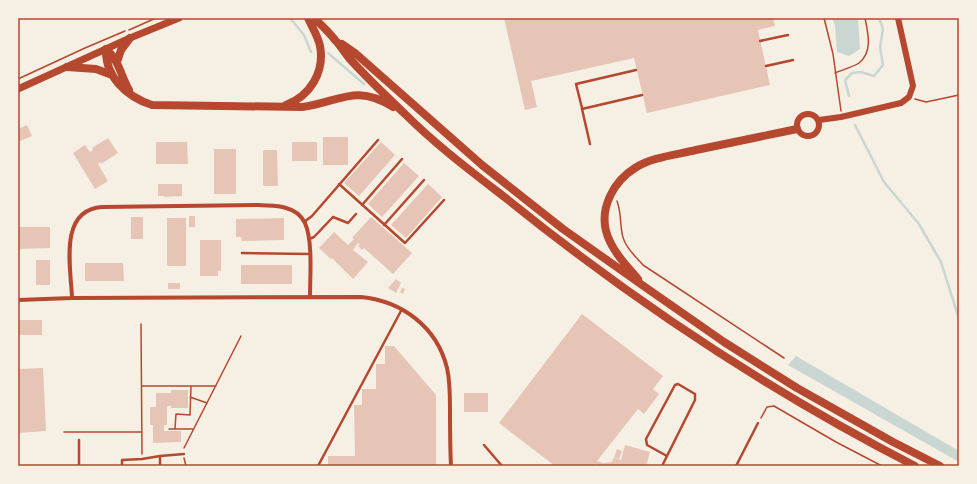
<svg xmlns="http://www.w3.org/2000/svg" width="977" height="484" font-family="'Work Sans',sans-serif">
  <rect width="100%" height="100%" fill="#f6efe4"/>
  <path fill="#c9d6d2" d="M832 18H858L860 49 849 56 837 52 835 25Z
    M796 356 959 451V462L788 365Z"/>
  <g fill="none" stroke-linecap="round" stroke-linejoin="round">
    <path stroke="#c9d6d2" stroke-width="2.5" d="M290 18 304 35 311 52
      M328 53 364 84
      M849 96 845 80 852 73 861 72 874 76 883 65 880 47 883 29 879 18
      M855 125 884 182 919 224 941 262 959 319"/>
  </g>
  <path fill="#e6c5b7" d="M504 18H773L775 26 758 30 770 85 647 113 634 58 531 81 537 107 525 110Z
    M27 125 32 136 18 142V129Z
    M323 137H348V165H323Z
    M108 138 118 153 101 164 100 162 98 164 108 181 95 189 73 153 85 145 90 152 93 150 92 148Z
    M156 142H187L188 164H156Z
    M292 142H317V161H292Z
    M381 142 395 155 359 196 344 183Z
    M214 149H236V194H214Z
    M263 150H277L278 186H263Z
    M404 163 419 176 382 217 368 204Z
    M158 184H182V196L164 197V196H158Z
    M428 184 442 197 406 238 391 225Z
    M189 216H195V227H189Z
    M131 217H143V239H131Z
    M371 217 412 253 393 274 364 248 362 250 358 246 360 244 358 243 353 250 368 262 353 279 332 258 331 259 319 248 334 232 348 245 354 239 352 238Z
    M167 218H186V266H167Z
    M284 218V240L242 241 241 237H236V219Z
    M18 227H50V248L18 249Z
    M200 240H221V271H218V276H200Z
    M36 260H50V285H36Z
    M85 263H123L124 281H85Z
    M241 265H292V284H241Z
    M396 279 401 283 396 293 388 288Z
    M168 283H180V289H168Z
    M402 288 405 289 403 294 400 292Z
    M582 314 663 376 653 389 659 394 644 414 638 409 597 461 603 463 612 462 613 458 621 460 625 445 650 452 646 466H602L595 464 594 466H555L499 423Z
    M18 320H42V335H18Z
    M385 346H394L436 395V466H328V456H355L354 405H362V389H376V364H385Z
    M43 368 46 431 18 433V369Z
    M171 390H188V408H171V406H167V425H164V431H181V442L153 443V425H150V407H156V393H171Z
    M464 393H488V412H464Z
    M617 449 622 451 619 459 614 458Z"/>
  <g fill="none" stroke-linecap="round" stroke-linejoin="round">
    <path stroke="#b5482f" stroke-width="1.5" d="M824 18 833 54 841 111
      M129 30 156 18
      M835 73C842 70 853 67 859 63 873 52 868 33 865 18
      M18 79 85 48 125 31
      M915 99 926 102 959 95
      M617 201C621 211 620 222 622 233 624 246 634 255 643 265L784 358
      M141 324 142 454
      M142 386H216
      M190 397 207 403
      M761 418 767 407 774 406 836 442 882 466
      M175 428 176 414 190 415 191 386
      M169 429H193
      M64 432H142
      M184 448 241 336
      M184 458 186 466"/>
    <path stroke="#b5482f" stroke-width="2.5" d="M760 41 788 35
      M766 66 793 60
      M582 108 576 84 636 70
      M590 144 582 109 642 95
      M339 184 405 243 444 200
      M362 205 402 159
      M304 222 312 216 378 140
      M384 225 424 180
      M309 239 314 237 333 217 348 223 356 214
      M242 253 310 254
      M79 440V466
      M484 445 502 466
      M122 466V460L142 459 160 456
      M160 466V456L184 454
      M318 466 402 309
      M662 466 695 400V394L678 384 675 385 646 439 647 445 667 456
      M736 466 758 423"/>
    <path stroke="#b5482f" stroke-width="4" d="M72 298C71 268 58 210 102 207L258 205C267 206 277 205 286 208 294 210 301 215 305 223 313 241 310 277 310 297
      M18 300 72 298 361 297C402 301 437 327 447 368 450 381 450 395 450 408 450 427 450 447 451 466"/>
    <path stroke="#b5482f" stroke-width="6" d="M797 125a11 11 0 1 1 22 0a11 11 0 1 1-22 0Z
      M819 120 841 117 901 103 909 97 913 86 898 18"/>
    <path stroke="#b5482f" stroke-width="7" d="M18 89 130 38 179 18"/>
    <path stroke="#b5482f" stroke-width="8" d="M314 18C321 25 329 32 335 40 340 45 344 52 349 58 366 77 386 96 405 114 436 145 472 172 507 199 632 300 771 392 915 466
      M342 44 355 53 482 165 563 229 645 287 724 342 797 388 893 442 940 466
      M106 49C105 77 127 97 152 105L302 107C339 102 356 83 393 107
      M106 49C119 60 121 76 129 90
      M117 62 121 50 130 38
      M67 67 96 69 112 75
      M286 105C310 96 325 72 320 46 318 36 312 27 308 18
      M638 279C626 265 611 250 606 231 600 207 614 181 635 168 652 157 676 155 696 150 730 143 763 136 797 129"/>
  </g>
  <rect width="977" height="484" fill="none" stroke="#f6efe4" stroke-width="38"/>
  <rect x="19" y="19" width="939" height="446" fill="none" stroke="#b5482f" stroke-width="1.5"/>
</svg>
